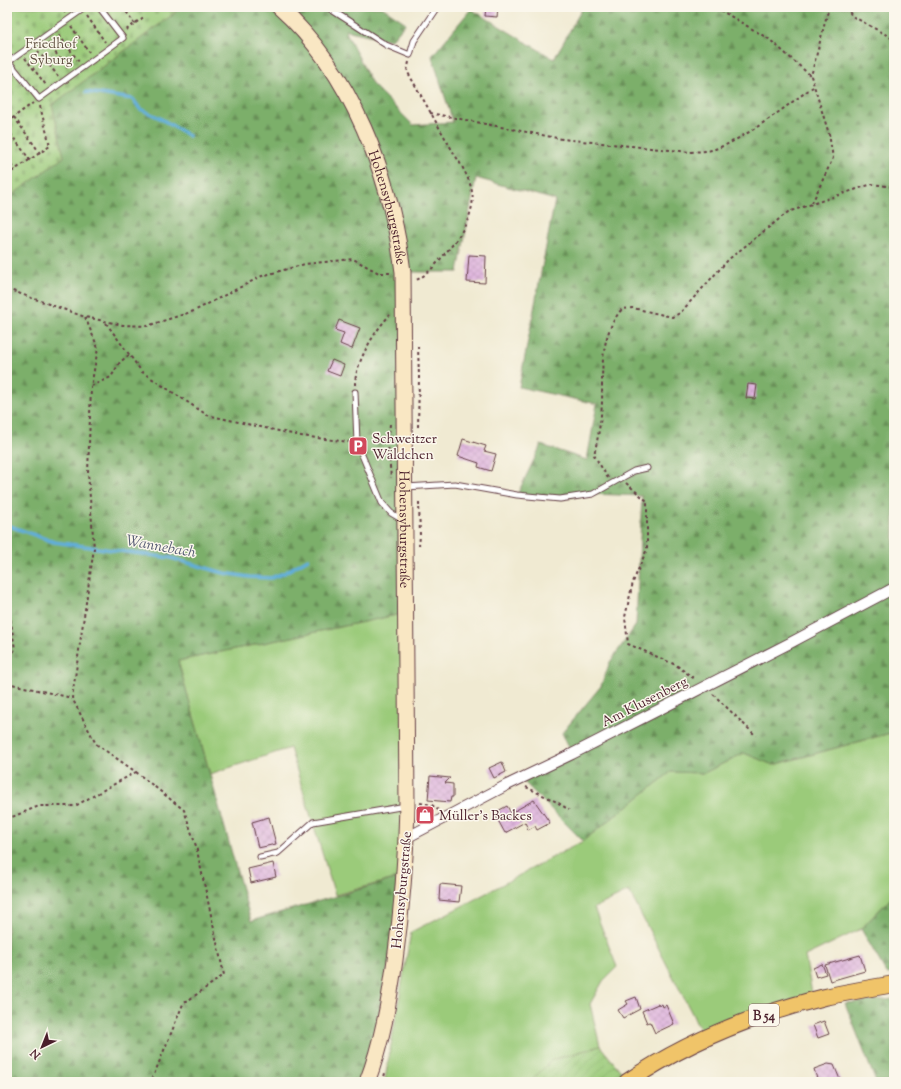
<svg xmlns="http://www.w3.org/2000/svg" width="901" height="1089" font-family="'Sorts Mill Goudy',serif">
  <defs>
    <pattern id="forest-firs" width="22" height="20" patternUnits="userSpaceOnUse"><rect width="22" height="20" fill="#7caf6a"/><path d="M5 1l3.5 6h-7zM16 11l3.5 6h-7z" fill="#688e57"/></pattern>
    <pattern id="cemetery-stones" width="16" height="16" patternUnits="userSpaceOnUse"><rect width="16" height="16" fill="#9bcb7a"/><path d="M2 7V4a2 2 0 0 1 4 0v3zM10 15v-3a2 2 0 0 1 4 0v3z" fill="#87ae6a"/></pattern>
    <pattern id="garden-furrows" width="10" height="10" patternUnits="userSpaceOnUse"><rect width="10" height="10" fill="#9bcb7a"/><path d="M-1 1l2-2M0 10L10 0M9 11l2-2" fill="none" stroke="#87ae6a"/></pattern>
    <pattern id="building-cross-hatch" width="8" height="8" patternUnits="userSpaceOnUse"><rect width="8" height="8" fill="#deb4dd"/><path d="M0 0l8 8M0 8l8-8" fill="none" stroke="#c09abe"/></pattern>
  </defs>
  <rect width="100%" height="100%" fill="#fbf7ec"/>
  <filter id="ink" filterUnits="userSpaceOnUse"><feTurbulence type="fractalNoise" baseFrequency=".025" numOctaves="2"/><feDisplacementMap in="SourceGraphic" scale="8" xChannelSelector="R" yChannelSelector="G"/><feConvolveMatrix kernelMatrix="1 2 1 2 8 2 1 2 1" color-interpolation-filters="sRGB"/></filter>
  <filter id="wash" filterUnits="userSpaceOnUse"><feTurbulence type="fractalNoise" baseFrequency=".012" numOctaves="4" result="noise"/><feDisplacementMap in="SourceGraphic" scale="16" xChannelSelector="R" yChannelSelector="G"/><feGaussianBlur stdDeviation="0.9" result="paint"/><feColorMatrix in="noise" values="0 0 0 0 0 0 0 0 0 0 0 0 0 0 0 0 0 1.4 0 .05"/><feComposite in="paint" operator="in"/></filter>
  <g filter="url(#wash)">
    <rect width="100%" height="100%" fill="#f0ead2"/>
    <path fill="#9bcb7a" stroke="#727552" d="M406 613 405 876 335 895 290 748 210 774 178 661Z
      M894 732V895L861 929 805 956 812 993 702 1033 629 891 594 908 617 967 603 981 590 1004 600 1046 552 1060 530 1082H388L385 1079 411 932 464 905 583 841 671 772 704 773 744 753 774 765Z"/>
    <path fill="url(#forest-firs)" stroke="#63674a" d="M173 7H279L289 15 297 7H382L406 23 391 40 345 30 372 84 413 125 453 122 432 56 471 9 554 59 583 7H894V732L773 765 744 753 704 773 671 772 583 841 521 779 572 754 562 733 601 686 610 662 636 625 642 496 593 494 560 499 517 495 541 445 587 460 597 404 519 387 555 200 476 178 458 272H403L406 613 178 661 251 921 405 876 367 1082H7V197H9L64 157 52 105 176 12Z
      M894 895V973L887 974 861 929Z
      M894 999V1082H876L845 1003Z"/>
    <path fill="url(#cemetery-stones)" stroke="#727552" d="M7 7H173L176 12 52 105 64 157 8 198 7 197Z"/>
    <path fill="url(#garden-furrows)" stroke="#727552" d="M600 1046 624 1075 614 1082H530L552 1060Z"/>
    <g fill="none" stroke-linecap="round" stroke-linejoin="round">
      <path stroke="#61aeda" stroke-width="3.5" d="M86 92 133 99 140 109 158 117 189 136
        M7 525 54 542 171 558 224 573 249 577 271 578 284 573 308 559"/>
    </g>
    <g id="blocks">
      <path fill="url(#building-cross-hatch)" d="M486 7H498L497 17 485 16Z
        M469 255 486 256 485 283 467 282Z
        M339 320 360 328 352 349 340 344 344 333 335 330Z
        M332 360 344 365 340 376 327 371Z
        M748 384 757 385 755 399 746 398Z
        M463 439 486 446 484 451 496 454 491 471 478 467 479 463 458 456Z
        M502 762 506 772 494 778 489 768Z
        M430 776 450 778 445 783 453 784V797H451L450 802 428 800Z
        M534 800 550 823 537 830 535 826 528 830 525 822 505 833 494 813 507 806 511 813Z
        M420 808H431V818L420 820Z
        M269 817 276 844 258 848 252 822Z
        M273 863 276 877 251 883 248 869Z
        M440 884 461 886 459 902 439 900Z
        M860 955 865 971 830 981 825 965Z
        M822 964 826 974 816 977 813 968Z
        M636 997 640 1009 623 1018 618 1010 628 1004 626 1001Z
        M658 1004 659 1006 662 1004 663 1007 666 1005 674 1024 655 1033 650 1022 647 1023 642 1011Z
        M824 1021 829 1034 818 1038 813 1025Z
        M828 1064 834 1065 841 1082H818L814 1069Z"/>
    </g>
  </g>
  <g filter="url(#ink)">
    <use href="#blocks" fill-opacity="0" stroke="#633d44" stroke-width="1"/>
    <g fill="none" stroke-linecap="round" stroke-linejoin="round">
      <g stroke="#633d44" stroke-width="7">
        <path id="lane" d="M327 7 386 45 410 55 414 41 437 7
          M290 15 297 7
          M9 62 39 99 123 38 99 7
          M7 63 86 7
          M355 392 357 443 382 503 391 513 403 520
          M406 487 455 484 517 495 560 499 593 494 634 471 647 468
          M260 857 278 853 313 822 406 806"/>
      </g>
      <g stroke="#633d44" stroke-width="12">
        <path id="street" d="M406 838 507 785 572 754 790 643 894 588"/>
      </g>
      <g stroke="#633d44" stroke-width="17">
        <g id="secondary">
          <path id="s1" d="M279 7C352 72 391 177 403 272L407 806C406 858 402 909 395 960 389 1002 382 1043 367 1082"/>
        </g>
      </g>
      <g stroke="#633d44" stroke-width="18">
        <path id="primary" d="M627 1082C686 1042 756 1014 825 997 848 992 871 988 894 984"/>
      </g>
      <path stroke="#633d44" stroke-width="2" stroke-dasharray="3 3" stroke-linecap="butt" d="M61 7 65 13
        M123 7 135 24
        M262 7 267 11
        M715 7 769 39 811 76
        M846 7 852 16 890 37 894 41
        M87 16 105 42
        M71 26 89 52
        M126 30 145 16
        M59 35 79 62
        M48 43 67 68
        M38 51 58 76
        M25 58 46 85
        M409 62 407 71C421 95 434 119 448 143 456 158 469 174 472 192 476 211 461 235 449 249 439 260 430 274 416 280
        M430 113 562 139 690 152C697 151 705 152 712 150 743 141 786 106 813 87
        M14 117 40 153
        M7 122 33 103
        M7 129 30 160
        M7 160 15 170
        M7 175 50 146 40 106
        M812 203 833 158 829 134 811 76 829 7
        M7 289 85 317 123 325 147 326 194 311 262 276 305 264 353 259 379 273H390
        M106 323 142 372 207 415 301 436 349 442
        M418 346 419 377 418 428
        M355 385C355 363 375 330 390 315
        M91 386 111 377 120 362 129 355
        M390 424 388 443 391 478
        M608 478 594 455C599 434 603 409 602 388 602 360 603 331 622 309L633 308 672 317 680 313 729 259 788 212 872 184 894 187
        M626 483 647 501V549L633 582 625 617 628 644 676 665 696 680
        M419 502 420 536 419 546
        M7 596 15 649 7 666
        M7 683 72 698
        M713 694 756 736
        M136 772 184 810 196 846 224 975 183 1004 151 1082
        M526 787 557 802 569 810
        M420 803 432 805 438 810
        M428 808V804
        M7 819 39 806H75L136 772 96 744 72 698 94 548 88 473 91 387 98 348 85 317
        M383 1082 385 1073"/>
      <use href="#lane" stroke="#fff" stroke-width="5"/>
      <use href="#street" stroke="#fff" stroke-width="10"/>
      <use href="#secondary" stroke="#f9e7c3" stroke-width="15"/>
      <use href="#primary" stroke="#f0c469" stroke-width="16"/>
    </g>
  </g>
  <defs>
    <g id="parking-square" transform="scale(1)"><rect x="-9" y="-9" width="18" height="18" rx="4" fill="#d1495b" stroke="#fbf7ec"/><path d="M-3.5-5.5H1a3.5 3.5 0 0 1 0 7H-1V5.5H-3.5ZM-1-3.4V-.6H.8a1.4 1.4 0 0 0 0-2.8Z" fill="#fff"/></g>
    <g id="shop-square" transform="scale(1)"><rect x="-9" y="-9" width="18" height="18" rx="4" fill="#d1495b" stroke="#fbf7ec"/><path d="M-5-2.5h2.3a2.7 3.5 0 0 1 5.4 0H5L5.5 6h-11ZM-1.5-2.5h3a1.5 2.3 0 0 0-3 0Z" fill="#fff"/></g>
  </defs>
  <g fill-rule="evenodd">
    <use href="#parking-square" x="358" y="446"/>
    <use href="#shop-square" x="425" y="815"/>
  </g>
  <g text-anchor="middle" stroke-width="3" stroke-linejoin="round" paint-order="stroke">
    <rect fill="#fbf7ec" stroke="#7f6065" stroke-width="1" x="749" y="1004" width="30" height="22" rx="3"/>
    <g font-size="13" font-weight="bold" fill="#4a1f2b">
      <text x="764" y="1020">B 54</text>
    </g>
    <g font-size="14" fill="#625343" stroke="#fbf7ec">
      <text x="51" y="48">Friedhof<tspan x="51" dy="16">Syburg</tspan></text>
    </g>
    <g font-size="14" fill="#4a1f2b" stroke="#fbf7ec">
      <text dy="5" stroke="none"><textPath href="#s1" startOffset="232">Hohensyburgstraße</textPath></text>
      <text dy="5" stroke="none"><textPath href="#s1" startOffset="556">Hohensyburgstraße</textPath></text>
      <text transform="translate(644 701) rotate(-27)" y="5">Am Klusenberg</text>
      <text transform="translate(401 890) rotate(-85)" y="5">Hohensyburgstraße</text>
    </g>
    <g font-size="14" fill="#4a1f2b" stroke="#fbf7ec" text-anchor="start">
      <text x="372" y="443">Schweitzer<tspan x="372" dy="16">Wäldchen</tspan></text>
      <text x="439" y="820">Müller's Backes</text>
    </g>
    <g font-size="15" font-style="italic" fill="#535871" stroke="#fbf7ec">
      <text transform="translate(161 546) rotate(10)" y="5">Wannebach</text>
    </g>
  </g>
  <rect width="901" height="1089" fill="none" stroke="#fbf7ec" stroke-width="24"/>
  <g transform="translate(42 1047) rotate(223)" stroke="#fbf7ec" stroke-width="3" paint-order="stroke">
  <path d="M0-3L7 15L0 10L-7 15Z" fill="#4a1f2b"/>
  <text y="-6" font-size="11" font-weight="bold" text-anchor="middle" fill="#4a1f2b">N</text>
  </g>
</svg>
